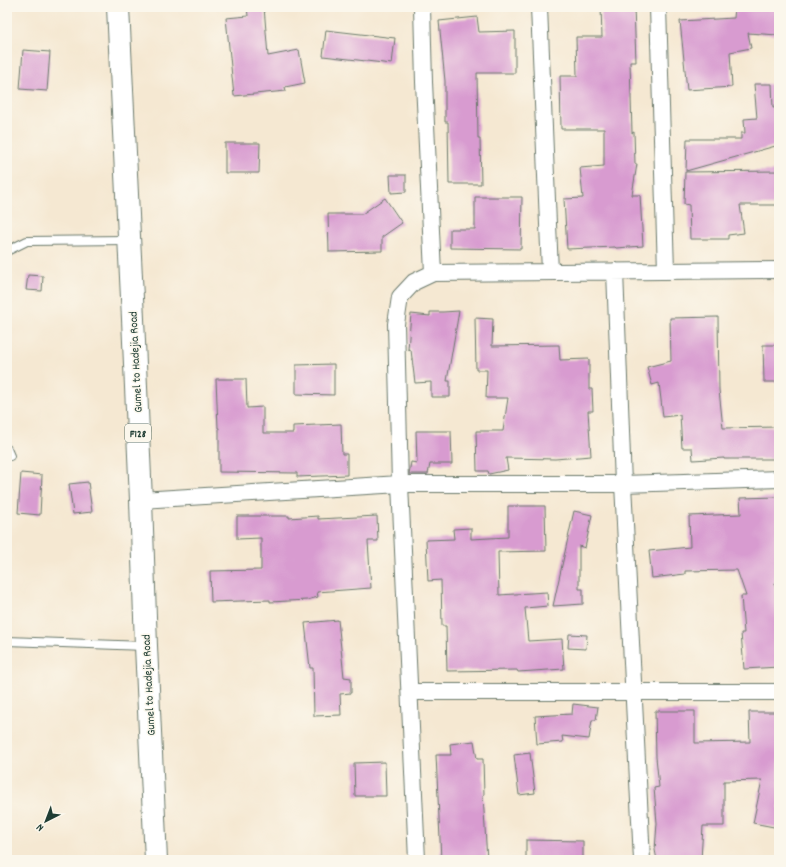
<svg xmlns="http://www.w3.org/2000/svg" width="786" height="867" font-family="Dekko,sans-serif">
  <rect width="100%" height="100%" fill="#fbf7ec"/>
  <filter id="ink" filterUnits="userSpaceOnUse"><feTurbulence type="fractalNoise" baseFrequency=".025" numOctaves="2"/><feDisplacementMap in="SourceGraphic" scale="8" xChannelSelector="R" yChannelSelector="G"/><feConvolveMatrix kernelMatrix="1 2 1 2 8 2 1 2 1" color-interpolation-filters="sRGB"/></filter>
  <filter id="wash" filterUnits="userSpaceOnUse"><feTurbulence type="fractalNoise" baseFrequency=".012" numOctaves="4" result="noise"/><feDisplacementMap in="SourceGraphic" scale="16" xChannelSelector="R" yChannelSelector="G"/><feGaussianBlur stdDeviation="0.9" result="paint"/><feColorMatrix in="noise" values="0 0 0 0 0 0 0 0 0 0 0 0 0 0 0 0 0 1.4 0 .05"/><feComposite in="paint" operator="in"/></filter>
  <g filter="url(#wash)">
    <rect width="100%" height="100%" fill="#f5e8d2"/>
    <g id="blocks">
      <path fill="#d89bd0" d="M247 7H264L268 56 299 50 305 83 285 87 286 91 234 96 226 18 248 16Z
        M601 7H634L636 62H630L632 133 634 132 635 164H637L632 195H640L643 246 616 248 615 247 567 249 564 199 583 198 580 168 604 166V129H561L560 76H577L576 37H602Z
        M735 7H779L778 35 748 33 751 48 730 52 732 87 687 90 680 21 734 18Z
        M477 17 479 32 515 31V73H477L478 139H480L481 184H449L448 122H445V81L439 21Z
        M326 30 395 38 392 64 323 56Z
        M23 50 50 52 47 91 20 89Z
        M754 84H772L773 108 779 107V145L686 171 687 139H741V133H745L744 119 757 118Z
        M225 143H260L259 173H225Z
        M779 171V205H740L744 233 728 235V239H690L689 205 684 204 685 172Z
        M390 175H406V192L391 193Z
        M475 197H522L521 249 450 248V229H475Z
        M385 198 402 223 382 237V251L329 252 328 214H362Z
        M28 275 43 276 42 291 26 290Z
        M459 311 447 381H450V397H431V382L415 383 411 350 408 349 411 314 430 316V312H443Z
        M718 317 719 390 723 428 779 427V459H724V458L693 460 692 448H682L680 415 663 417 659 383 652 385 647 367 671 361 670 318Z
        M475 318 493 319 492 346 559 345 560 360 589 359V389H592L593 411H588L591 456 555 459 506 458 508 470 489 474 488 471H477L476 431H503L508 398H486L487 370H476Z
        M763 345H779V382H764Z
        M334 364V395L296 394V365Z
        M216 379H246L247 408 263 407V433H293V426L341 424 342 454H347V475L297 477V473L219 472V428H218Z
        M416 431H451L452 464H430L428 474H409L411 462 417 463Z
        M21 473 42 475 40 515 18 513Z
        M88 482 92 512 73 514 69 484Z
        M779 497V583H775L779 633V667L744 669 741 633H744L741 596H746L737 570 685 571V574L652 578 649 551 690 547 689 516 741 514 740 498Z
        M508 506H545L546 551 498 552 499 595 547 592 548 606 525 608 528 641 562 639 564 669 518 672 517 670 447 671 446 626H442L441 580 428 581 426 540 454 539 453 529 471 528V539L508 537Z
        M574 511 592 515 585 548 579 546V589H583V604L553 606Z
        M237 516H289V518L318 516V519L377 516 378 541H368L371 588 317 592 318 597 307 600 270 602V600L211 602 210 571 261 570V538L237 539Z
        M338 620 344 677 351 678V693L340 694 341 715 314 716 313 668H310L305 623Z
        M569 634 587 635 586 649 568 648Z
        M573 704 598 707 596 720H592L589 739 562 736 563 742 537 744 535 716 572 714Z
        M655 711H695V743L750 742 749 712H779V828L753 823 762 780 724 781V826H703L701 860H657L655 850 657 823 654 788 659 787 656 757Z
        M474 741 477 759H483L484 795H483L487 860H441L436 755H451L450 744Z
        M530 753 535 793 519 795 514 755Z
        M385 762 386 796H355L354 763Z
        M526 840 583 841V860H526Z"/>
    </g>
  </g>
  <g filter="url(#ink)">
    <use href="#blocks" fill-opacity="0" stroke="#6a796b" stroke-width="1"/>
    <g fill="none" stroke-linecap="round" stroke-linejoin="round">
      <g stroke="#6a796b" stroke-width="10">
        <path id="service" d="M7 251 27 241 128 240
          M7 449 10 456
          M7 641 145 646"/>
      </g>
      <g stroke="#6a796b" stroke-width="18">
        <path id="minor" d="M422 7 424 82 433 273
          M539 7 550 272
          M658 7 666 271
          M615 271 623 484 642 860
          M141 500 400 484H623L779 479
          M410 692H779
          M417 860 400 484 396 324 400 297 414 282 433 273 779 270"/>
      </g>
      <g stroke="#6a796b" stroke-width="24">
        <path id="primary" d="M118 7 133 319 141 500 146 646 156 860"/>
      </g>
      <use href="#service" stroke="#fff" stroke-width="8"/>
      <use href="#minor" stroke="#fff" stroke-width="16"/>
      <use href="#primary" stroke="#fff" stroke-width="22"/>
    </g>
  </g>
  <g text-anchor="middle" stroke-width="3" stroke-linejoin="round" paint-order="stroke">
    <rect fill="#fbf7ec" stroke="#61756b" stroke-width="1" x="125" y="424" width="26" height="18" rx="3"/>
    <g font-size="11" font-weight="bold" fill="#1f3d34">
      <text x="138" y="437">F128</text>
    </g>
    <g font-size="12" fill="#1f3d34" stroke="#fbf7ec">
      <text transform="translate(135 362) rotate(-93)" y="4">Gumel to Hadejia Road</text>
      <text transform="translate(148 685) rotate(-93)" y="4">Gumel to Hadejia Road</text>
    </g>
  </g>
  <rect width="786" height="867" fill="none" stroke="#fbf7ec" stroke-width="24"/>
  <g transform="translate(46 821) rotate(222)" stroke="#fbf7ec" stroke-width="3" paint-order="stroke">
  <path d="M0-3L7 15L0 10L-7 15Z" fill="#1f3d34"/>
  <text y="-6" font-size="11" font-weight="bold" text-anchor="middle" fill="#1f3d34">N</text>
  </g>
</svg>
